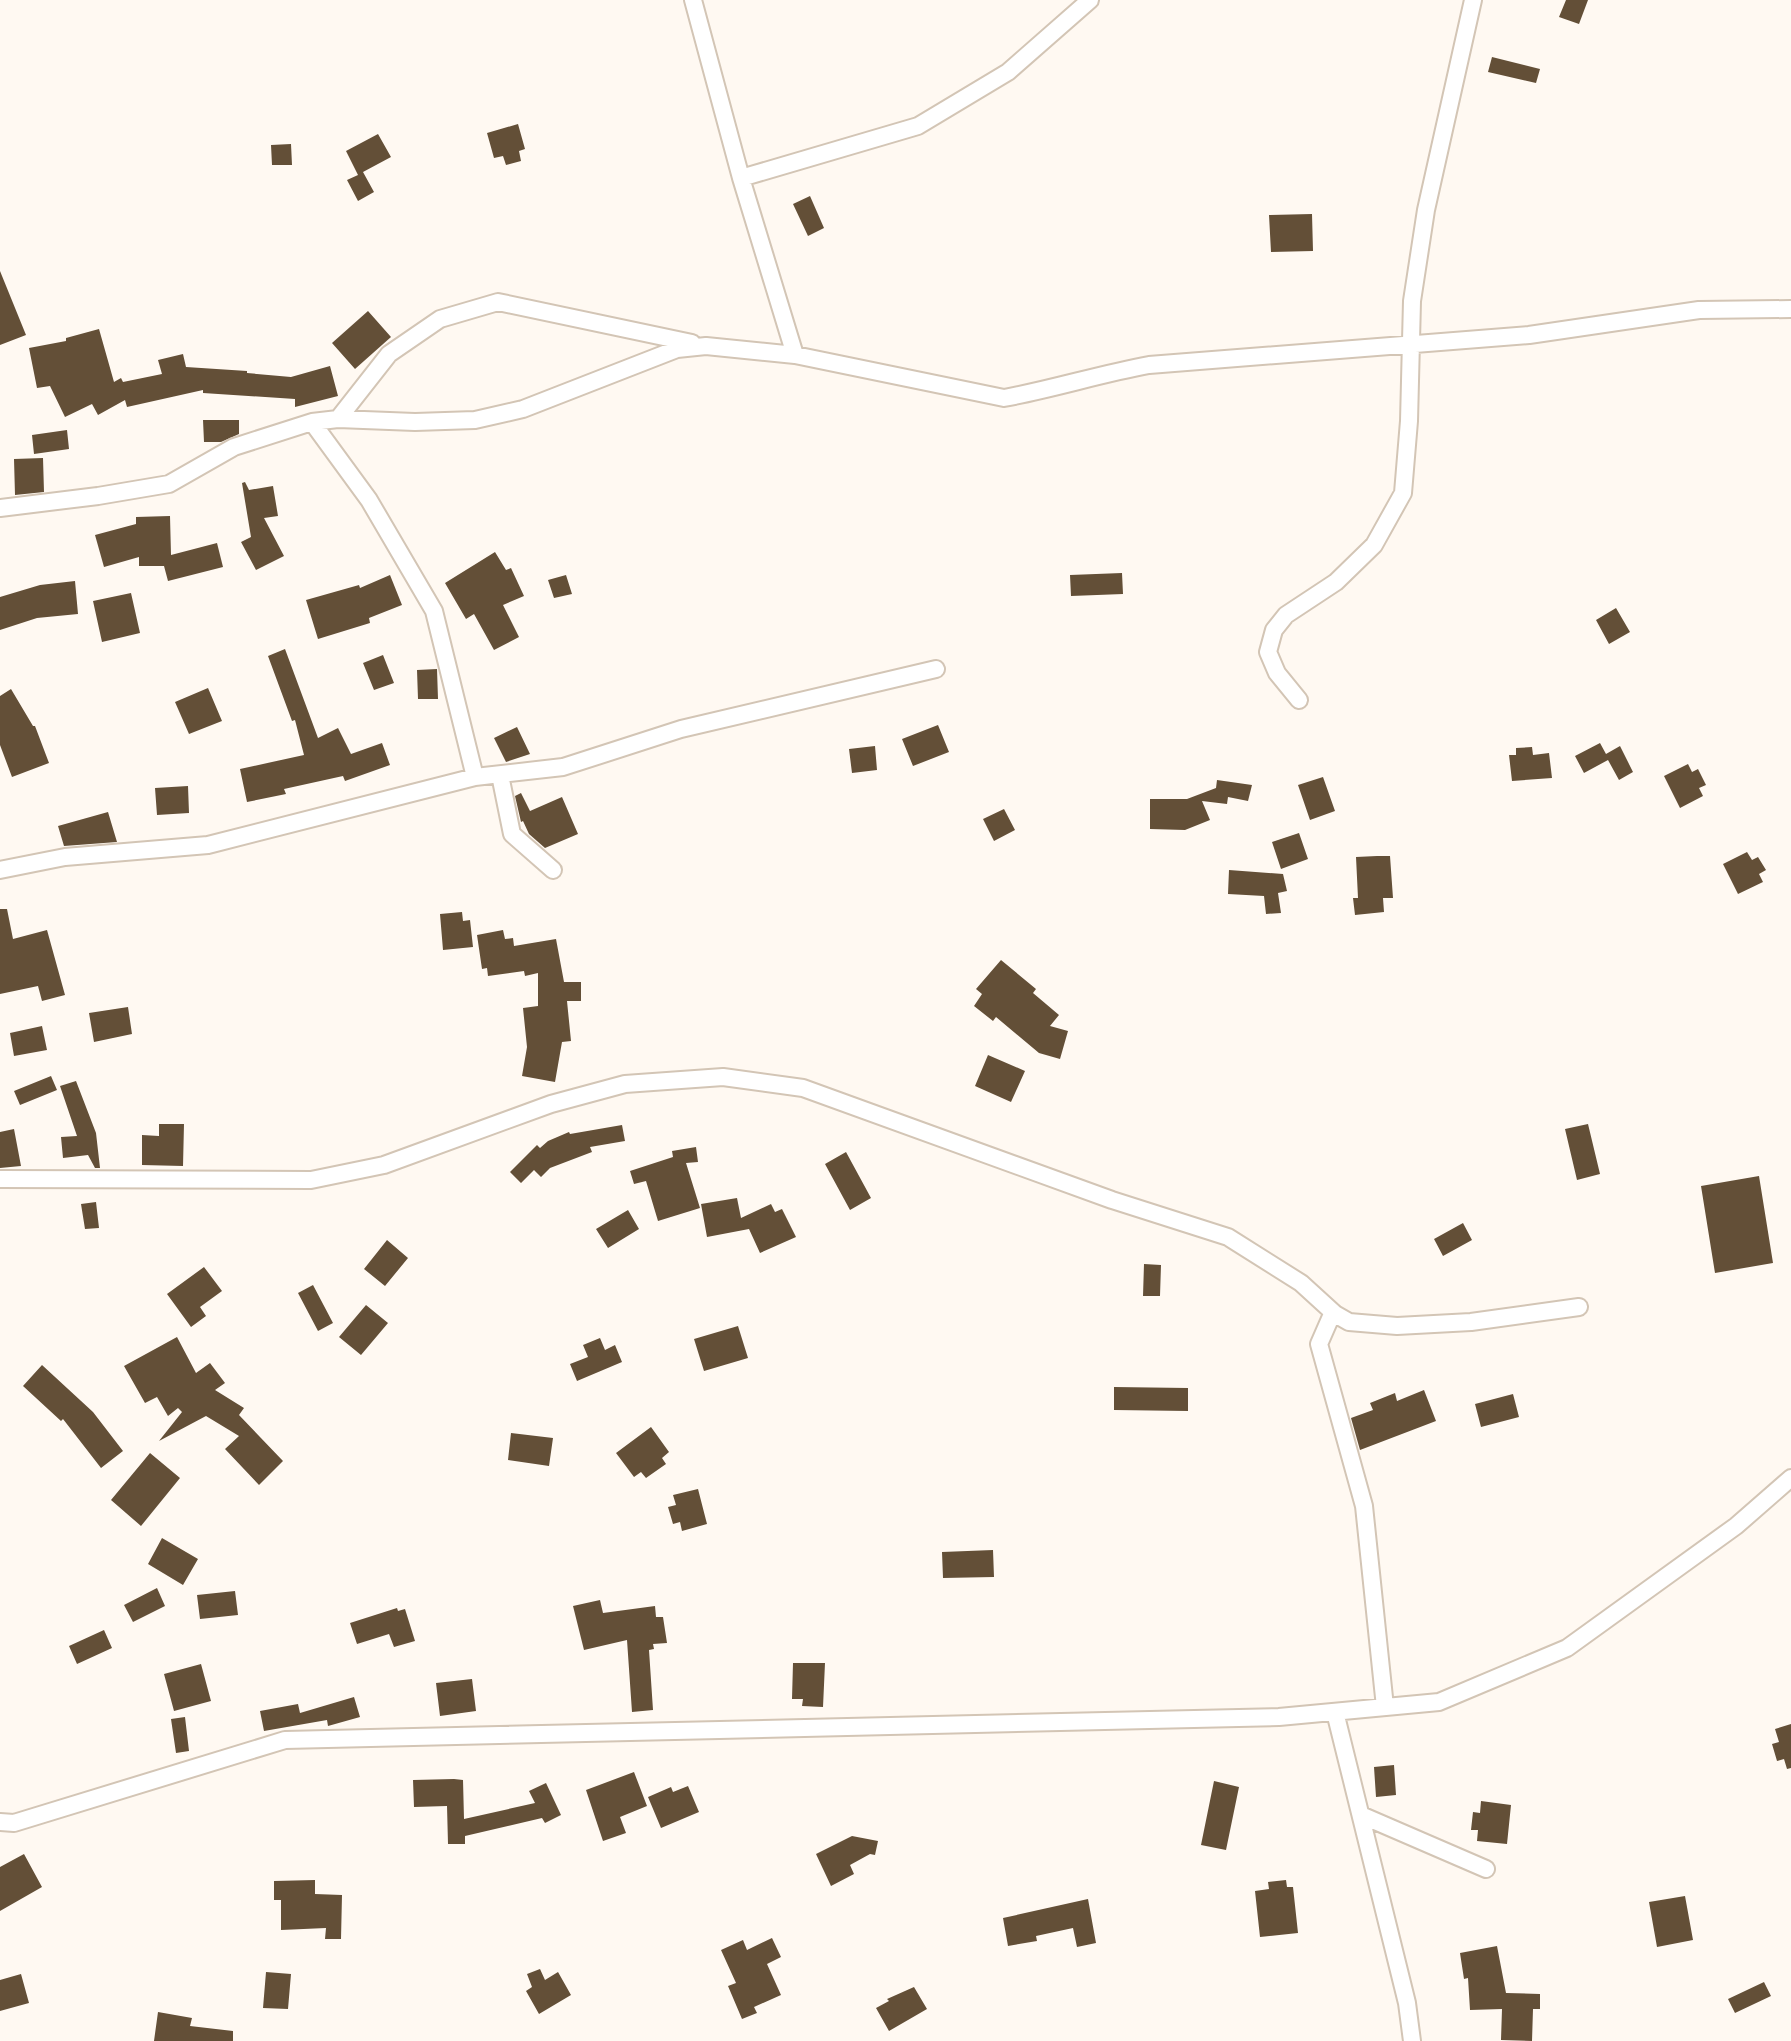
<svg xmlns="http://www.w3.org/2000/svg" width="1791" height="2041" font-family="'Asap Condensed',sans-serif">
  <rect width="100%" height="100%" fill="#fff9f2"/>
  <path fill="#634f37" d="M1566 0H1588L1579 24 1559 17Z
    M1492 57 1540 69 1536 83 1488 72Z
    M518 124 525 149 519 151 521 161 506 165 503 156 494 158 487 133Z
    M378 134 391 157 363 172 374 192 358 201 347 180 358 175 346 151Z
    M291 144 292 165H272L271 145Z
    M810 196 824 228 808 236 793 204Z
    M1312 214 1313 251 1271 252 1269 215Z
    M0 271 26 335 0 345Z
    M368 311 391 337 355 369 332 343Z
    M99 329 114 382 121 378 123 382 162 374 158 360 183 354 186 367 247 371V373L291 377 330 366 338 396 295 407V399L203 393V390L127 407 125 400 98 415 92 404 65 417 50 386 37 388 29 348 66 341V338Z
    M203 420H239V434L221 442H204Z
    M67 430 69 449 34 454 32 435Z
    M43 458 44 492 15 495 14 459Z
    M245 482 249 490 273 486 278 516 264 518 284 556 256 570 241 542 251 537 242 483Z
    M170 516 171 555 217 543 223 567 168 581 164 566H139V557L104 567 95 535 136 524V517Z
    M495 552 506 570 511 568 524 596 503 605 519 637 494 650 474 614 466 619 445 583Z
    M1122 573 1123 594 1071 596 1070 575Z
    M390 575 402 605 369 618 370 623 318 639 306 600 359 585 360 588Z
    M566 575 572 594 554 598 548 580Z
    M75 581 78 614 37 618 0 630V597L40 585Z
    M131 593 140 633 102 642 93 601Z
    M1616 608 1630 632 1609 644 1596 620Z
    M285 649 318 738 338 728 351 754 382 743 390 765 345 781 343 776 284 789 286 794 247 802 240 769 304 755 295 720 292 721 268 656Z
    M383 655 394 683 374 690 363 663Z
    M437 669 438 699H418L417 670Z
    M208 688 222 721 189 734 175 702Z
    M11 689 33 726H35L49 763 12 777 0 745V696Z
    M938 725 949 752 913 766 902 739Z
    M517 727 530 754 506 762 494 738Z
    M1600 743 1606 754 1620 746 1633 772 1619 780 1608 760 1584 773 1575 756Z
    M875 746 877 770 852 773 849 749Z
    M1532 747 1533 755 1549 753 1552 778 1512 781 1509 755H1516V748Z
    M1688 764 1692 772 1698 769 1706 785 1699 788 1703 796 1680 808 1664 776Z
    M1323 777 1335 811 1310 820 1298 785Z
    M1217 780 1252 785 1248 801 1228 797 1227 804 1202 801 1210 820 1185 830 1150 829V799H1187L1216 788Z
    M188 786 189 813 157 815 155 788Z
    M521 793 530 811 562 797 578 834 545 848 529 834 523 821 521 822 515 796Z
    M1004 809 1015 830 994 841 983 819Z
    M108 812 117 842 64 846 58 826Z
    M1299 833 1308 859 1281 869 1272 842Z
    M1747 852 1752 860 1758 857 1766 870 1759 874 1763 882 1738 894 1723 864Z
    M1377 856H1390L1393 898H1383L1384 912 1355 915 1353 898H1358L1356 857Z
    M1229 870 1283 874 1287 891 1278 893 1281 913 1266 914 1264 896 1228 894Z
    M0 909H7L13 939 47 930 65 995 42 1001 38 986 0 994Z
    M462 912 463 921 470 920 473 947 443 950 440 914Z
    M503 930 505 939 513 938 514 946 556 939 564 982H581V1001H567L571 1041 562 1042 555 1082 522 1076 527 1047 523 1008 538 1006V973L525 976 524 971 488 976 487 968 482 969 477 935Z
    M1001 960 1036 989 1033 993 1059 1015 1050 1026 1068 1031 1060 1059 1039 1053 996 1017 993 1021 974 1006 982 994 976 989Z
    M128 1007 132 1034 94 1042 89 1013Z
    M42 1026 47 1050 14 1056 10 1033Z
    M988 1055 1025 1071 1011 1102 975 1086Z
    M51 1076 57 1090 20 1105 14 1091Z
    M76 1081 96 1133 100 1168H95L88 1155 63 1158 61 1137 77 1136 60 1086Z
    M159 1124H184L183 1166 142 1165V1135L159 1136Z
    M1588 1124 1600 1174 1577 1180 1565 1129Z
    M622 1125 625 1141 590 1147 592 1152 550 1168 541 1177 534 1170 521 1183 510 1172 537 1145 540 1148 548 1141 569 1132 570 1134Z
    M14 1129 21 1166 0 1168V1132Z
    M696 1147 698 1162 686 1163 700 1208 658 1221 646 1181 634 1184 630 1171 673 1157 672 1151Z
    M846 1152 871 1198 850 1210 825 1164Z
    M1759 1176 1773 1263 1715 1273 1701 1186Z
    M737 1198 741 1218 771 1204 775 1212 782 1209 796 1237 760 1253 749 1229 707 1237 701 1204Z
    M96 1202 99 1228 85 1229 81 1204Z
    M628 1210 639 1229 608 1248 596 1229Z
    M1463 1223 1472 1240 1443 1256 1434 1239Z
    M387 1240 408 1258 385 1286 364 1269Z
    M1144 1264 1161 1265 1160 1296H1143Z
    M204 1267 222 1291 200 1307 206 1316 191 1327 167 1294Z
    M313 1285 333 1323 318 1331 298 1293Z
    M366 1305 388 1323 361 1355 339 1337Z
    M738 1326 748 1358 704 1371 694 1339Z
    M177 1337 196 1373 210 1363 225 1383 215 1390 244 1408 239 1415 283 1461 259 1485 225 1449 239 1436 206 1416 159 1441 182 1412 178 1408 168 1416 157 1397 145 1403 124 1366Z
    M600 1338 605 1350 615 1345 622 1362 577 1381 570 1364 588 1357 583 1345Z
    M42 1365 93 1412 123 1451 101 1468 63 1419 61 1421 23 1386Z
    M1114 1387 1188 1388V1411L1114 1410Z
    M1424 1390 1436 1421 1360 1450 1351 1418 1373 1410 1370 1403 1395 1393 1397 1401Z
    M1513 1394 1519 1417 1481 1427 1475 1404Z
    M651 1427 669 1452 662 1458 666 1464 646 1478 641 1472 634 1477 616 1453Z
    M511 1433 553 1438 549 1466 508 1460Z
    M150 1453 180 1478 141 1526 111 1500Z
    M698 1489 707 1524 682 1531 680 1522 673 1524 668 1507 676 1505 673 1495Z
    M162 1538 198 1559 183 1585 148 1564Z
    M993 1550 994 1577 943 1578 942 1552Z
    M157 1588 165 1606 133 1622 124 1605Z
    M235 1591 238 1615 200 1619 197 1595Z
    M600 1600 603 1613 655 1606 656 1617H663L667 1643 653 1644 654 1649 649 1650 653 1710 632 1712 627 1640 584 1650 573 1606Z
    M397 1608 398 1611 405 1609 415 1641 394 1647 389 1634 357 1644 350 1623Z
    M104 1630 112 1648 77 1664 69 1646Z
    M793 1663H825L823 1707 802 1706 803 1699H792Z
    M201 1664 211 1701 174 1711 164 1674Z
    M472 1679 476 1711 440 1716 436 1683Z
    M354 1697 360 1717 328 1726 327 1720 264 1731 260 1711 298 1704 300 1713Z
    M185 1717 189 1751 176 1753 171 1719Z
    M1791 1724V1768L1787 1769 1784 1759 1777 1761 1772 1744 1779 1742 1775 1729Z
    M1394 1765 1396 1795 1376 1797 1374 1767Z
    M634 1772 647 1806 620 1817 626 1833 603 1841 586 1790Z
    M454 1779 463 1780 464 1819 535 1803 529 1791 546 1783 561 1815 545 1823 542 1818 465 1836V1844H448L447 1806 414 1807 413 1780Z
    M1214 1781 1239 1787 1226 1850 1201 1845Z
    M688 1786 699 1812 661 1828 648 1797 671 1787 673 1792Z
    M1481 1801 1511 1805 1507 1844 1477 1841 1478 1830H1471L1473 1812 1480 1813Z
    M852 1836 878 1841 875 1855 870 1854 850 1865 854 1874 831 1886 816 1854Z
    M24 1854 42 1887 0 1911V1867Z
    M315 1880V1894L342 1895 341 1939H325L326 1928 281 1930V1900H274V1881Z
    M1286 1880 1287 1887H1293L1298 1933 1260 1937 1255 1891 1269 1889 1268 1882Z
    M1685 1896 1693 1940 1657 1947 1649 1902Z
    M1088 1899 1096 1943 1077 1947 1073 1928 1036 1936 1037 1941 1008 1946 1003 1918Z
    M772 1938 781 1957 767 1964 781 1995 754 2007 757 2013 742 2019 728 1986 736 1983 721 1950 743 1940 747 1950Z
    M1497 1946 1506 1993 1540 1994V2009H1533L1532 2041 1501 2040 1502 2009 1470 2010 1468 1978 1464 1979 1460 1953Z
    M540 1969 545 1980 558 1972 571 1995 539 2014 526 1991 532 1987 527 1974Z
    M266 1972 291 1974 288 2009 263 2008Z
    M21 1974 29 2003 0 2011V1980Z
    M1764 1982 1771 1996 1735 2013 1728 1999Z
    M914 1987 927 2009 889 2031 876 2008 889 2001 887 1999Z
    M158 2012 192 2018 190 2026 233 2031V2041H154Z"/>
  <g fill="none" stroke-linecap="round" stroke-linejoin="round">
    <g stroke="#d3c5b5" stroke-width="20">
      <path id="minor" d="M693 0 741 178 795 355
        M741 178 918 126 1008 72 1090 0
        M338 419 389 354 440 319 498 302 692 343
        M0 508 98 496 169 484 234 447 312 422 338 419 415 422 475 420 523 409 677 349 706 346 795 355 1004 398C1053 389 1100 374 1149 365L1529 335 1699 310 1791 309
        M1299 700 1277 673 1268 652 1274 630 1286 615 1336 582 1374 545 1403 493 1409 421 1412 301 1426 210 1473 0
        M500 775 512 834 553 870
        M475 777 563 767 681 729 936 669
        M0 870 65 857 208 845 475 777 434 611 369 500 312 422
        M0 1179 311 1180 384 1165 551 1104 625 1084 723 1077 803 1088 1112 1200 1228 1237 1301 1283 1335 1314 1349 1322 1397 1326 1471 1322 1579 1307
        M1333 1312 1319 1344 1364 1506 1385 1707
        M1335 1712 1407 2003 1412 2041
        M1361 1815 1486 1869
        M0 1822 14 1823 285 1740 1279 1717 1439 1702 1567 1648 1736 1526 1791 1478"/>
    </g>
    <use href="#minor" stroke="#fff" stroke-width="16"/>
  </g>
</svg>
